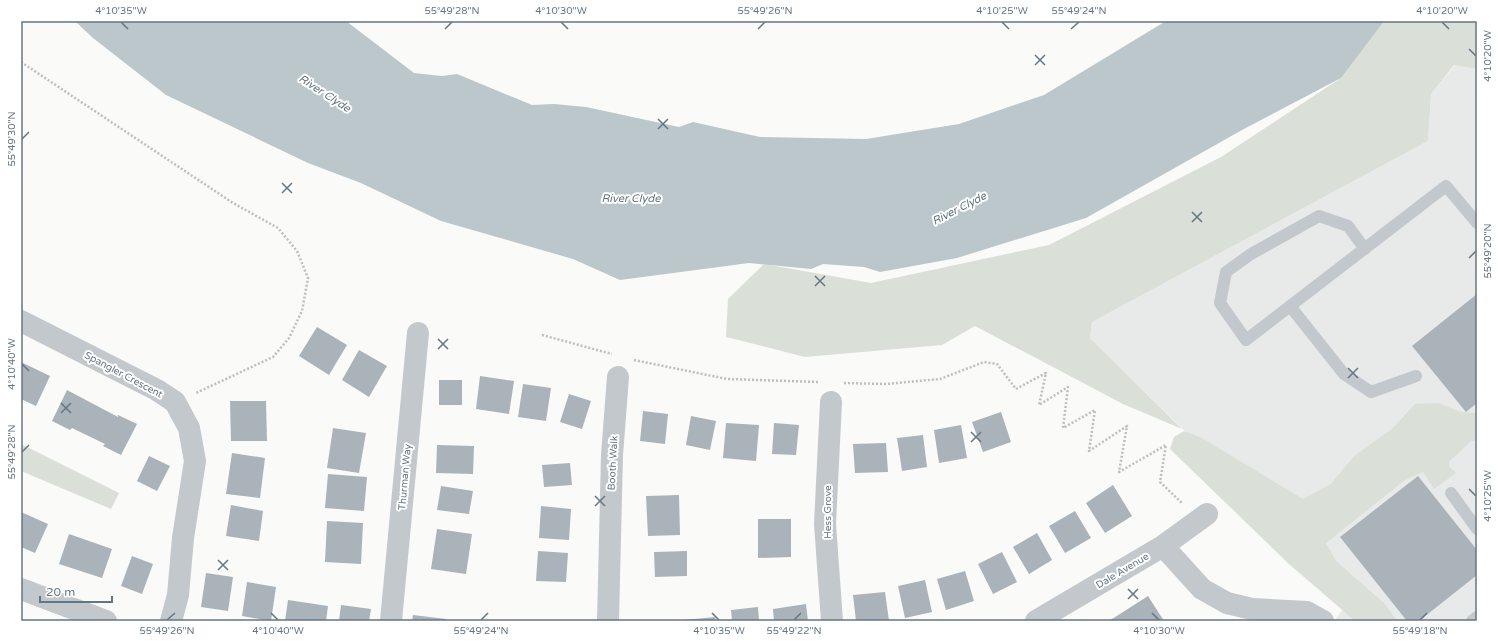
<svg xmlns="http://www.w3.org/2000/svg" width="1498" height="642" font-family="'Varela Round',sans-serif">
  <rect width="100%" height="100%" fill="#fafaf8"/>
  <path fill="#e8e9e9" d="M1455 65 1477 69V621H1334L1353 596 1090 338 1092 322 1428 141 1431 94Z"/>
  <path fill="#dadfd7" d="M1382 21H1477V69L1454 65 1431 94 1428 141 1092 322 1090 338 1182 429 1123 404 975 326 942 345 805 357 726 337 728 299 764 264 871 283 1049 245 1221 157 1341 78Z
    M1438 403 1461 412 1477 413V441H1471L1449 462V466L1456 473 1434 489 1423 472 1405 480 1326 543 1336 561 1385 604 1397 621H1355L1289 564 1170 449 1174 437 1184 431 1200 437 1303 499 1331 484 1354 456 1392 429 1415 404Z
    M21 444 119 493 111 509 21 471Z"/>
  <path fill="#bbc7cb" d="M75 21H346L414 73 442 76 457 74 532 105 554 104 586 107 679 127 693 122 760 137 866 139 959 124 1044 95 1166 21H1384L1341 78 1242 130 1086 218 957 258 880 272 864 267 823 264 811 269 749 263 620 280 573 259 441 221 361 183 308 163 166 95 93 38Z"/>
  <path fill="#aab3b9" d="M1477 294V403L1466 412 1412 346Z
    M317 327 347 345 329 375 299 356Z
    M359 350 387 366 369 397 342 380Z
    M21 362 50 376 36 406 21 399Z
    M480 376 514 381 509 414 476 409Z
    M439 380H462V405H439Z
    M523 384 551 388 546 421 518 417Z
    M67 390 118 417V415L137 424 121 455 103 446 105 444 72 428 70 430 52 421Z
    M569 394 591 401 582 429 560 422Z
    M230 401H266L267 441H231Z
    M643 411 668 414 665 444 640 441Z
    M1001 412 1011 442 983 452 972 422Z
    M691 416 716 421 710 450 686 445Z
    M726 423 759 425 756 461 723 458Z
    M774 423 799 425 796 455 772 454Z
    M961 425 967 458 939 463 934 430Z
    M333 428 366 433 359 473 327 468Z
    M923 435 927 467 902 471 897 438Z
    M886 443 888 472 855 473 853 444Z
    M437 445 474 446 473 474 436 473Z
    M232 453 265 458 260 498 226 494Z
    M149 456 170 466 157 491 137 481Z
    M570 463 572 485 544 487 542 465Z
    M328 474 367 477 364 511 325 508Z
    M1418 476 1477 550V575L1419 621H1407L1340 537Z
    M1113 485 1132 516 1105 533 1086 503Z
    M441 486 473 491 469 514 437 510Z
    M679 495 680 535 648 536 646 496Z
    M231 505 263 511 259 541 226 536Z
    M541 506 571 509 569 540 539 538Z
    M1075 511 1091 538 1065 553 1049 526Z
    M21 512 48 524 35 553 21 547Z
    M758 519H791V557L758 558Z
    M327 521 363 523 361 564 325 562Z
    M437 529 472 534 466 574 431 569Z
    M1037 533 1052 560 1029 574 1013 547Z
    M69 534 112 549 102 578 59 564Z
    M538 551 568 553 566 582 536 581Z
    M687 551V576L655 577 654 552Z
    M1002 552 1017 582 993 594 978 564Z
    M132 556 153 564 142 594 121 586Z
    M965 571 974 601 946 610 937 579Z
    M206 573 233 577 228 611 201 607Z
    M925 580 932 612 905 618 898 586Z
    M247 582 276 587 271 621 242 616Z
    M885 592 889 621H856L853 595Z
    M1148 596 1164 621H1109Z
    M288 600 328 606 326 621H285Z
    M806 604 808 621H774L773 609Z
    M341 605 371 609 369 621H339Z
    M758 607 759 621H732L731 610Z
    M413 615 446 619V621H412Z
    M715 617 716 621H684V620Z"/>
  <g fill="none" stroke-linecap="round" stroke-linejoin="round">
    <path stroke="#bbbfc2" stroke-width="2.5" stroke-dasharray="2 2" stroke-linecap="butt" d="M21 62 233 203 278 228 297 251 308 278 302 311 289 338 273 357 196 393
      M542 335 612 354
      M634 360 727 379 819 382
      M844 383 886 384 940 379 984 362 997 364 1016 389 1046 373 1039 405 1068 387 1063 428 1095 410 1089 451 1127 426 1119 472 1166 445 1160 482 1183 504"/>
    <path stroke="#c3c8cc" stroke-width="12" d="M1365 249 1348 226 1319 216 1251 254 1226 272 1220 303 1246 340 1446 186 1477 223
      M1290 306 1344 374 1371 392 1416 376
      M1451 493 1477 529
      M1472 621 1477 617"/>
    <path stroke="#c3c8cc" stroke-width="22" d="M21 321 157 390 175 402 189 428 195 461 183 538 178 595 171 621
      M831 402 825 524 832 621
      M1163 546 1202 589 1227 603 1252 609 1307 612 1323 621
      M21 589 106 621
      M391 621 418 333
      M608 621 612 455 618 377
      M1036 621 1163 546 1207 514"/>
  </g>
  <path fill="none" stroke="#657683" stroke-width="1.5" d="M121 22 128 29M561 22 568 29M1002 22 1009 29M1442 22 1449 29M445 29 452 22M758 29 765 22M1071 29 1079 22M1469 49 1476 56M1035 55 1045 65M1035 65 1045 55M658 119 668 129M658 129 668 119M22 139 29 132M282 183 292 193M282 193 292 183M1192 212 1202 222M1192 222 1202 212M1469 258 1476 251M815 276 825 286M815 286 825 276M438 339 448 349M438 349 448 339M22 364 29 371M1348 368 1358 378M1348 378 1358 368M61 403 71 413M61 413 71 403M971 432 981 442M971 442 981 432M22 452 29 445M1469 489 1476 496M595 496 605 506M595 506 605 496M218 560 228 570M218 570 228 560M1128 589 1138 599M1128 599 1138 589M271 613 278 620M712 613 719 620M1152 613 1159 620M167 620 175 613M481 620 488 613M794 620 801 613M1420 620 1427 613"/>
  <g text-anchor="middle" stroke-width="4" stroke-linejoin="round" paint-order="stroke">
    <g font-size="10" fill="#657683" stroke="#fff">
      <text transform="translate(124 374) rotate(28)" y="4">Spangler Crescent</text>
      <text transform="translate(612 463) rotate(-87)" y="4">Booth Walk</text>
      <text transform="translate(404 477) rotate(-85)" y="4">Thurman Way</text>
      <text transform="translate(827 512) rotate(-90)" y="4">Hess Grove</text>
      <text transform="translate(1122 570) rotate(-31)" y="4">Dale Avenue</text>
    </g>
    <g font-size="11" font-style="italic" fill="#60757c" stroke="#fff">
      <text transform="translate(325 93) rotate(33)" y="4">River Clyde</text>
      <text x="631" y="202">River Clyde</text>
      <text transform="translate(959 208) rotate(-27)" y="4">River Clyde</text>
    </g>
  </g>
  <rect width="1498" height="642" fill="none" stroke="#ffffff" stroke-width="44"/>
  <path d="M40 596v6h72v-6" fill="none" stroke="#657683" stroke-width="2"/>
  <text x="46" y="596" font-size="12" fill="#657683" stroke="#ffffff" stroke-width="3" paint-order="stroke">20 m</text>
  <rect x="22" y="22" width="1454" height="598" fill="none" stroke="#657683" stroke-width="1.5"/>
  <g font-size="10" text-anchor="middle" fill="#657683">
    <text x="121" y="14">4°10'35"W</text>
    <text x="452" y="14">55°49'28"N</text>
    <text x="561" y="14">4°10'30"W</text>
    <text x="765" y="14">55°49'26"N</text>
    <text x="1002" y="14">4°10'25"W</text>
    <text x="1079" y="14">55°49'24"N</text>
    <text x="1442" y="14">4°10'20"W</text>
    <text transform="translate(1487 56) rotate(-90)" y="4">4°10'20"W</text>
    <text transform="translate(11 139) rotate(-90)" y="4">55°49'30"N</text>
    <text transform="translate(1487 251) rotate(-90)" y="4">55°49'20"N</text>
    <text transform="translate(11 364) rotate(-90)" y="4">4°10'40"W</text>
    <text transform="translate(11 452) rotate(-90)" y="4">55°49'28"N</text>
    <text transform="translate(1487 496) rotate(-90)" y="4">4°10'25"W</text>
    <text x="167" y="634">55°49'26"N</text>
    <text x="278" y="634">4°10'40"W</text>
    <text x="481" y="634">55°49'24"N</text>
    <text x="719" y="634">4°10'35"W</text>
    <text x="794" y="634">55°49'22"N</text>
    <text x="1159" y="634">4°10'30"W</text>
    <text x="1420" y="634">55°49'18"N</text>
  </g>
</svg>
